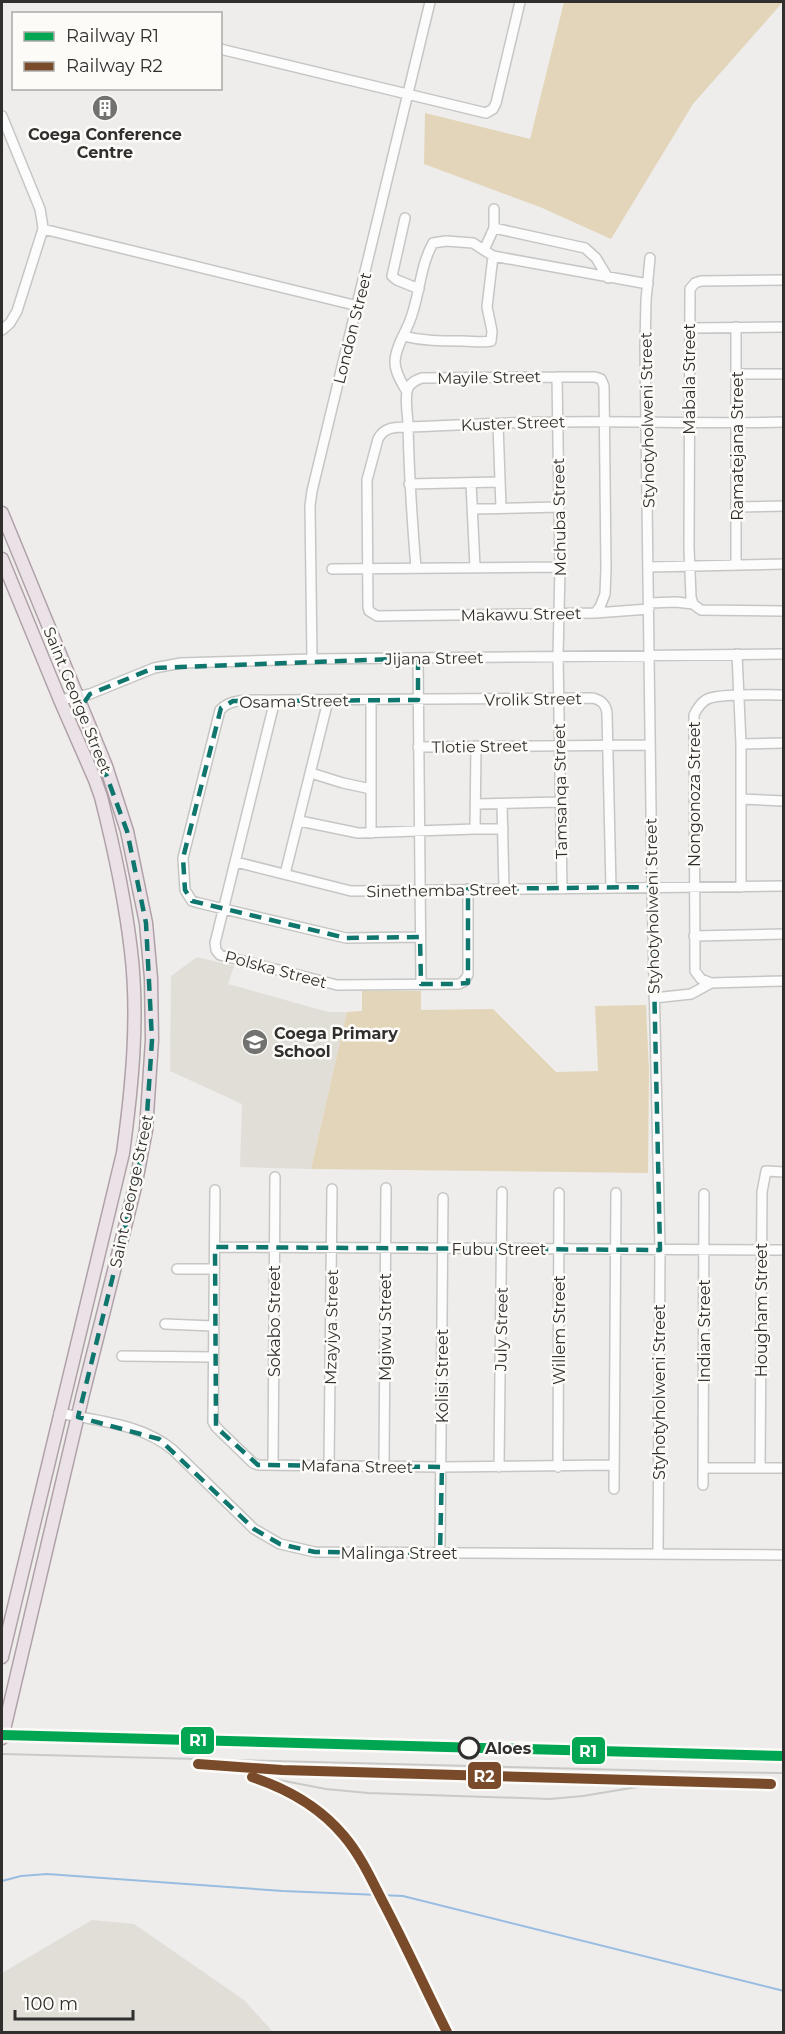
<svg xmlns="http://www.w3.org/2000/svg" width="785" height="2034" font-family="Montserrat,sans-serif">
  <rect width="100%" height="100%" fill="#eeedeb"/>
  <path fill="#e1ded8" d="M197 957 234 966 228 984 328 1012H347L311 1169 240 1167 242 1104 170 1071 171 976Z
    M92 1920 134 1924 244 2000 273 2032H2V1973Z"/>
  <path fill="#e3d5b9" d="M564 2H783L693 104 611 239 540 207 424 164 425 113 530 139Z
    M362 991H421V1010L493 1009 556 1072 598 1071 595 1006 646 1005 649 1070 648 1173 311 1169 347 1012 362 1011Z"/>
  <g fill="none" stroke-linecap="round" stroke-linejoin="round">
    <path stroke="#99bde1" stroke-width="2" d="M2 1881 21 1876 47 1874 283 1891 403 1896 784 1991"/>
    <g stroke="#c6c6c4" stroke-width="12">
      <path id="minor" d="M220 49 486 113 493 109 496 103 520 2
        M2 116 40 209 42 221 43 229 17 311 10 323 2 330
        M405 218 392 276 397 280 419 289
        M494 228 585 248 596 258 608 278
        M43 229 358 306
        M484 250 494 228V209
        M650 258 646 300 645 347 652 887 660 1250 658 1554
        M784 280 701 281 695 283 690 289 689 548 691 597 693 604 701 610 784 611
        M736 327V564
        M690 328 784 327
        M403 336C423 341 441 341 462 341 473 341 481 343 491 341L492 331 487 307 493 256
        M737 374H784
        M557 377 560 567 558 657 562 889
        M407 392C402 383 395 373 395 362 395 349 404 335 409 323 420 297 419 268 433 243L446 241 473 243 493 256 648 284
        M498 424 501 508
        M471 483 475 567
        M409 484 498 482
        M736 507 784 506
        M474 509 559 507
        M648 567 784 564
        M416 568C412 520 409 473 408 425 408 414 404 399 408 388 411 382 416 380 422 378L557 377H595L601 379 604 386 606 569 605 594 600 607 595 613 377 616 369 611 368 607 367 480 378 439C384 427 395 427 408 427 458 425 509 422 559 422 634 421 709 424 784 422
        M332 569 560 567
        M649 603 676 602 693 604
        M595 613 649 609
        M737 654 741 744V887
        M418 658 421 984
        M312 659 310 506 312 491 430 2
        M784 695C764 695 727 693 710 698 703 700 697 708 694 715L695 971 701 979 711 983 784 981
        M60 700 90 694 154 668 181 663 312 659 784 654
        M275 700 215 943 216 950 220 955 337 985 459 984 463 982 468 975V889
        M741 744 784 743
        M418 747 650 745
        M311 773 343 783 371 789
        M741 799 784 801
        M476 804 560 802
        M502 804 504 889
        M300 821 358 833 475 829 476 746
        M475 829H503
        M371 833V700
        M236 862 351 891 784 886
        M285 874 328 701
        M694 936 784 934
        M420 937 346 938 199 903 192 901 185 890 183 858 220 710C232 696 259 701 275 700L593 698C601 700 606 704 607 713L611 888
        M654 998 691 994 711 983
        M215 1190 213 1422 216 1427 253 1463 258 1465 442 1467 614 1465
        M215 1247 784 1250
        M177 1269H214
        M165 1324 213 1326
        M122 1356 213 1357
        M59 1413C98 1421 142 1424 173 1450L254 1529 280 1544 315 1552 784 1555
        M273 1465 275 1177
        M329 1465 332 1189
        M384 1465 386 1188
        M499 1467 502 1192
        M558 1467 559 1193
        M703 1468H784
        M760 1468 762 1192 766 1171 784 1172
        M703 1485 704 1194
        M614 1489 616 1193
        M440 1553 443 1198"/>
    </g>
    <g stroke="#b0a1a8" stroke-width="15">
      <path id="major" d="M2 513 106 766 127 831 146 923 151 978 152 1040 146 1130 135 1187 83 1394 2 1738
        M2 559 60 700 95 780 101 797C114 848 125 899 131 951 139 1017 132 1087 123 1153L2 1657"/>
    </g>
    <use href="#minor" stroke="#fcfcfc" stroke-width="9"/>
    <use href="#major" stroke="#ebe2e7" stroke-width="12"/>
    <path stroke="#c9c9c8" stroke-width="2" d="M2 1735 784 1756
      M2 1754 705 1772 784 1773
      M222 1769 326 1789 368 1793 550 1799 583 1796 643 1786
      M254 1769 771 1784
      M272 1784C339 1807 370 1874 399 1933 415 1966 431 2000 447 2032"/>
    <g stroke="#fcfbf7" stroke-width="15">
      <path id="rail-1" d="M2 1735 784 1756"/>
    </g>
    <g stroke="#fcfbf7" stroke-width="15">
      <path id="rail-2" d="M198 1764 282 1770 771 1784
        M252 1777C288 1789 320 1807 344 1836 361 1856 372 1881 384 1904 406 1946 426 1990 447 2032"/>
    </g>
    <use href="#rail-1" stroke="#00a651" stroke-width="10"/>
    <use href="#rail-2" stroke="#7a4b2a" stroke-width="10"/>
  </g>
  <path fill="none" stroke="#0f766e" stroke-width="4.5" stroke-dasharray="12 8" stroke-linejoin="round" d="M418 658V700L233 701 221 708 183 858 185 890 192 901 346 938 420 937 421 984H455L468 983V889L652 887 660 1250 215 1247 216 1427 258 1465 442 1467 440 1553 315 1552 280 1544 254 1529 159 1439 78 1417 135 1187 146 1130 152 1040 146 923 127 831 81 707 90 694 154 668Z"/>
  <defs>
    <g id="building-disc" transform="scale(1.35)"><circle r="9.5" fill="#727270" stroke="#fcfbf7"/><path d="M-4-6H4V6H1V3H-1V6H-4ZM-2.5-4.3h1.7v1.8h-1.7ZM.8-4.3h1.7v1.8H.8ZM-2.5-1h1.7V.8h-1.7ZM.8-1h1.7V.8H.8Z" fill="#fff"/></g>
    <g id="school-disc" transform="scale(1.35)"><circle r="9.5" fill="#727270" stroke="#fcfbf7"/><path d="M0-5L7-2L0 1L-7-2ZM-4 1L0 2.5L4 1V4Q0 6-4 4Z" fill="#fff"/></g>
  </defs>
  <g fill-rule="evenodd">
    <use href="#building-disc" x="105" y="108"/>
    <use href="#school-disc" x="255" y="1042"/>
  </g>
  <circle fill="#fcfbf7" stroke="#302f2e" stroke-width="3" cx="469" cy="1748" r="10"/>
  <g text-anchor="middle" stroke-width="5" stroke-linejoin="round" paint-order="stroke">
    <g font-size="16" font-weight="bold" fill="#302f2e" stroke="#fcfbf7">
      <text x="105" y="140">Coega Conference<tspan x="105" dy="18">Centre</tspan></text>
      <text x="274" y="1039" text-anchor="start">Coega Primary<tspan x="274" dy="18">School</tspan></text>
    </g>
    <g font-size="16" fill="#302f2e" stroke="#fcfbf7">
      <text transform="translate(352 328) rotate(-76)" y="6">London Street</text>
      <text transform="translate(489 377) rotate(-1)" y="6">Mayile Street</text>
      <text transform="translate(689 379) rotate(-90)" y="6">Mabala Street</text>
      <text transform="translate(647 420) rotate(-91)" y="6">Styhotyholweni Street</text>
      <text transform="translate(513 423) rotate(-2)" y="6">Kuster Street</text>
      <text transform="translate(737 446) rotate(-90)" y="6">Ramatejana Street</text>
      <text transform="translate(559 517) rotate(-91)" y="6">Mchuba Street</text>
      <text transform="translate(521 614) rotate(-1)" y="6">Makawu Street</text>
      <text transform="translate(434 658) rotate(-1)" y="6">Jijana Street</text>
      <text transform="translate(533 699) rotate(-1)" y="6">Vrolik Street</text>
      <text transform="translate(78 700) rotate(68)" y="6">Saint George Street</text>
      <text transform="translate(294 701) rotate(-1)" y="6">Osama Street</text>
      <text transform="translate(480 746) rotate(-1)" y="6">Tlotie Street</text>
      <text transform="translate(560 791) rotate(-91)" y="6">Tamsanqa Street</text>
      <text transform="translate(694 794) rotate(-90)" y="6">Nongonoza Street</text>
      <text transform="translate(442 890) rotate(-1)" y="6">Sinethemba Street</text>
      <text transform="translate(652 906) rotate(-91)" y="6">Styhotyholweni Street</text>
      <text transform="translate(276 969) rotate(15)" y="6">Polska Street</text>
      <text transform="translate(131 1191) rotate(-78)" y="6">Saint George Street</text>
      <text x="499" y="1255">Fubu Street</text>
      <text transform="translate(761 1310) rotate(-90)" y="6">Hougham Street</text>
      <text transform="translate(274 1321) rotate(-90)" y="6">Sokabo Street</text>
      <text transform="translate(331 1327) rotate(-89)" y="6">Mzayiya Street</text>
      <text transform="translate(385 1327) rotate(-90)" y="6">Mgiwu Street</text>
      <text transform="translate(501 1329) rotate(-89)" y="6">July Street</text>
      <text transform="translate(559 1330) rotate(-90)" y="6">Willem Street</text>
      <text transform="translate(704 1331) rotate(-90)" y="6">Indian Street</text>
      <text transform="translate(442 1376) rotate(-90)" y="6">Kolisi Street</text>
      <text transform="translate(659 1392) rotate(-90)" y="6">Styhotyholweni Street</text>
      <text transform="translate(357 1466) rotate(1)" y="6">Mafana Street</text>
      <text x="399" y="1559">Malinga Street</text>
    </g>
    <g font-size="16" font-weight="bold" fill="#302f2e" stroke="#fcfbf7" text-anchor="start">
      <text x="485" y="1754">Aloes</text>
    </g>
  </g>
  <g stroke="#fcfbf7" stroke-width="2">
    <rect x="180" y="1726" width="35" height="29" rx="6" fill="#00a651"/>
    <rect x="571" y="1736" width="35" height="29" rx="6" fill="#00a651"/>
    <rect x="467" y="1761" width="35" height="29" rx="6" fill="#7a4b2a"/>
  </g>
  <g font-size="16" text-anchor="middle" font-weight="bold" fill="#fff">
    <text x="198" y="1746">R1</text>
    <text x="588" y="1757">R1</text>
    <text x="484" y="1782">R2</text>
  </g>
  <rect width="785" height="2034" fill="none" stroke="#302f2e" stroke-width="6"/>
  <rect x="12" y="12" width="210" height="78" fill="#fcfbf7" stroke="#aaa9a7" stroke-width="1.5"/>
  <rect x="24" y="32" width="30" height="9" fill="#00a651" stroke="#aaa9a7" stroke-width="1.5"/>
  <text x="66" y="42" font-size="18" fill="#302f2e">Railway R1</text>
  <rect x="24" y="62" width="30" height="9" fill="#7a4b2a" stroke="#aaa9a7" stroke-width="1.5"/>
  <text x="66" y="72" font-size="18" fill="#302f2e">Railway R2</text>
  <path d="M15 2010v9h118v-9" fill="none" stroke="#302f2e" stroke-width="3"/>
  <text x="24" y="2010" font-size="18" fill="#302f2e" stroke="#fcfbf7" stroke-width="4.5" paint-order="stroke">100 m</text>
</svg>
